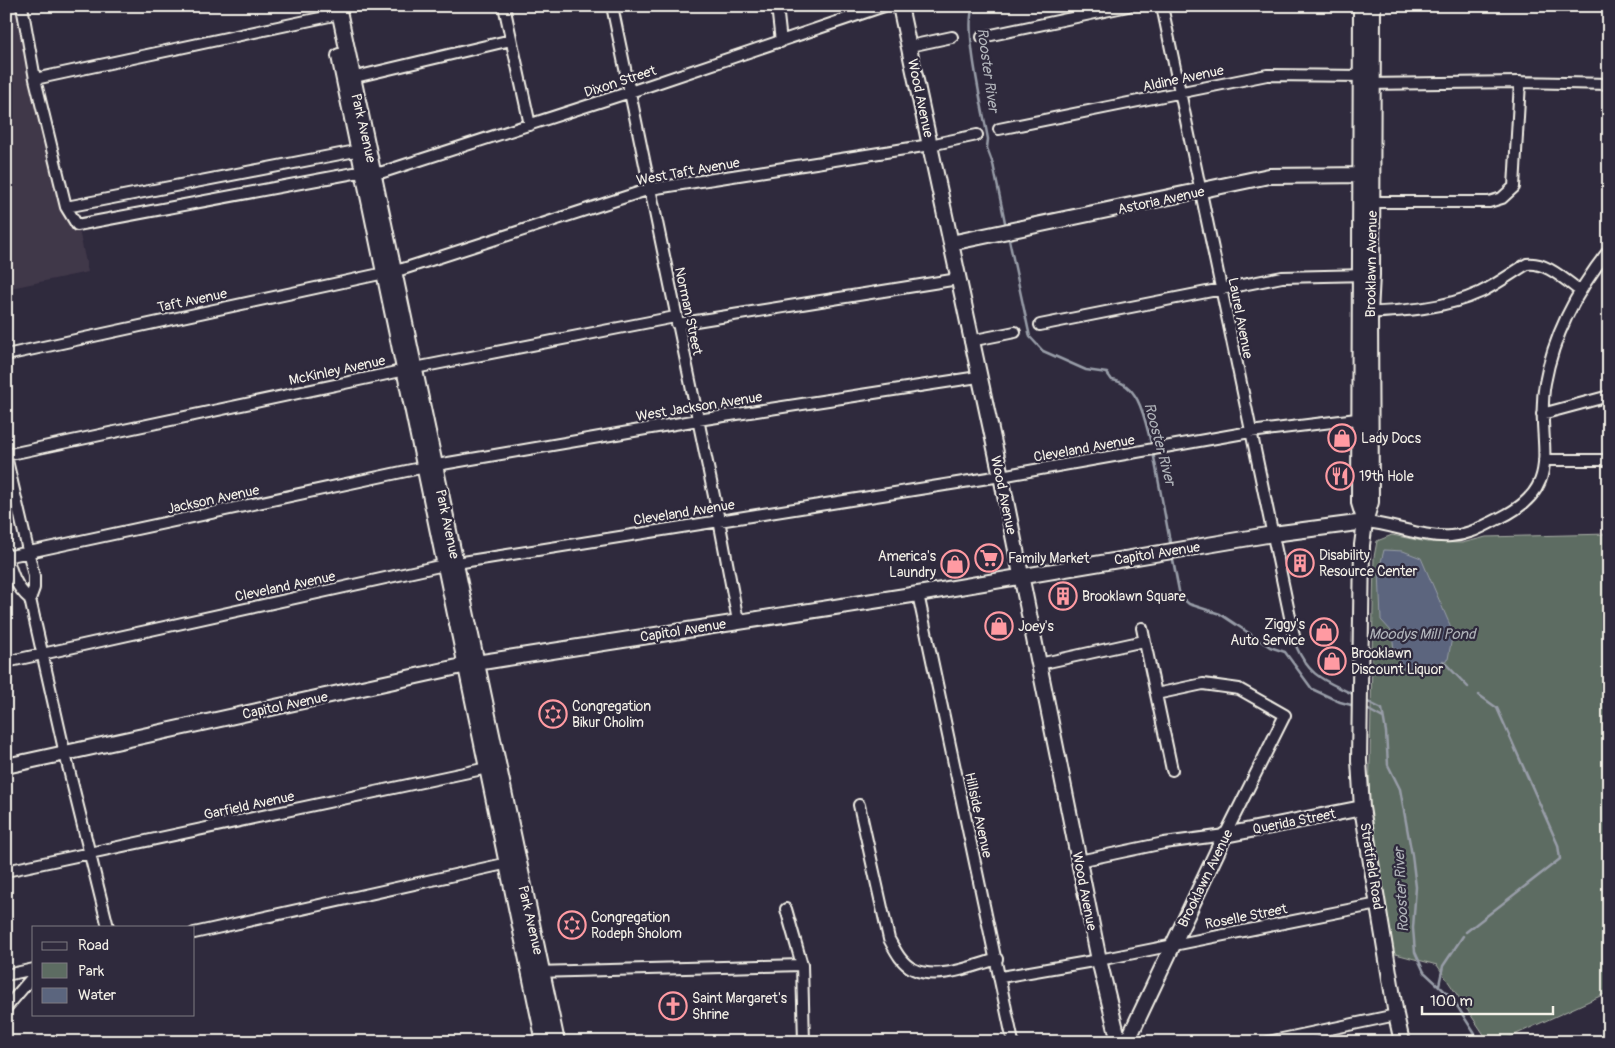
<svg xmlns="http://www.w3.org/2000/svg" width="1615" height="1048" font-family="Pangolin,sans-serif">
  <rect width="100%" height="100%" fill="#2f2a3d"/>
  <filter id="ink" filterUnits="userSpaceOnUse"><feTurbulence type="fractalNoise" baseFrequency=".02" numOctaves="2"/><feDisplacementMap in="SourceGraphic" scale="10" xChannelSelector="R" yChannelSelector="G"/><feConvolveMatrix kernelMatrix="1 2 1 2 8 2 1 2 1" color-interpolation-filters="sRGB"/></filter>
  <g filter="url(#ink)">
    <path fill="#41374a" d="M6 6H17L67 221 72 228 79 230 88 272 6 289Z"/>
    <path fill="#5d6c62" stroke="#a8aea5" d="M1609 534V992L1499 1042H1489L1437 965 1392 953 1369 809 1374 557 1377 541 1392 535 1427 542 1462 543 1486 537Z"/>
    <path fill="#5b657e" stroke="#989da8" d="M1384 550 1403 551 1421 558 1453 632 1448 659 1432 668H1403L1394 651 1392 632 1381 620 1379 570Z"/>
    <g fill="none" stroke-linecap="round" stroke-linejoin="round">
      <path stroke="#989da8" stroke-width="2.5" d="M974 6C962 22 984 115 988 139L987 148 993 164 1006 227
        M1008 235 1030 337 1043 351 1086 370 1107 373 1112 380C1141 384 1145 423 1152 447
        M1153 452 1171 547
        M1172 555 1180 596 1189 604 1220 614 1270 647 1285 652 1312 689 1340 702 1355 706
        M1296 646C1310 678 1325 680 1354 695
        M1443 661 1468 687
        M1366 701 1382 709 1386 732 1388 765 1400 789 1412 855 1416 887 1413 928 1415 952 1424 972 1452 998 1480 1042
        M1365 708 1383 718
        M1466 932 1560 859 1558 845 1497 708 1479 695
        M1439 985 1443 966 1463 936"/>
      <g stroke="#f4f1e8" stroke-width="14">
        <path id="street" d="M22 6 35 79 66 207 77 225 354 173 383 172 630 92 884 6
          M504 6 530 125
          M612 6 719 520 738 621
          M777 6 781 42
          M1162 6 1294 636
          M982 37 1128 6
          M910 46 952 37
          M35 79 339 14
          M347 79 511 40
          M1366 84 1520 82 1609 84
          M999 129 1267 75 1365 76
          M1366 202H1489L1502 198 1514 187 1520 82
          M66 207 366 149
          M1364 313C1403 311 1444 309 1481 292 1497 284 1512 273 1527 264 1545 261 1565 280 1579 290
          M677 324 958 279
          M1040 325 1282 277 1367 275
          M970 341 1015 332
          M6 355 403 269 650 189 930 145 977 135
          M1542 414 1609 396
          M6 455 415 368 675 317
          M6 456 34 576V588L30 599 65 754 108 927
          M1544 460H1609
          M1365 522C1393 524 1422 538 1451 536 1470 535 1483 526 1500 518 1569 485 1534 442 1545 383 1554 333 1578 289 1609 250
          M6 553C11 571 15 587 30 599
          M6 557 425 467 698 420 978 377
          M918 594 1013 1042
          M1142 628 1172 770
          M6 662 444 565 1001 476 1250 432 1365 418
          M1039 664 1144 641
          M859 805 889 939C895 950 901 963 913 969 937 981 973 966 997 959
          M1079 861 1164 843 1225 835 1285 715 1239 689 1203 684 1156 694
          M6 871 492 767
          M786 909 802 965 804 1042
          M194 933 513 862
          M535 972 802 965
          M6 975 34 969
          M1001 977 1099 960 1378 904
          M6 1008 34 975
          M1268 1042 1396 1015"/>
      </g>
      <g stroke="#f4f1e8" stroke-width="18">
        <path id="secondary" d="M338 6 557 1042
          M900 6 1001 476 1099 960 1119 1042
          M1361 6 1359 503 1365 522
          M1373 6 1372 275 1370 313 1371 502 1365 522 1362 545 1359 761 1362 808 1396 1015 1402 1042
          M339 56 544 1042
          M951 243 1269 176 1368 175
          M6 766 476 663 918 594 1273 534 1365 522
          M1127 1042 1225 835 1362 808"/>
      </g>
      <use href="#street" stroke="#2f2a3d" stroke-width="10"/>
      <use href="#secondary" stroke="#2f2a3d" stroke-width="14"/>
    </g>
  </g>
  <defs>
    <g id="shop-ring" transform="scale(1.4375)"><circle r="9.5" fill="#2f2a3d" stroke="#ff9aa2" stroke-width="1.5"/><path d="M-5-2.5h2.3a2.7 3.5 0 0 1 5.4 0H5L5.5 6h-11ZM-1.5-2.5h3a1.5 2.3 0 0 0-3 0Z" fill="#ff9aa2"/></g>
    <g id="restaurant-ring" transform="scale(1.4375)"><circle r="9.5" fill="#2f2a3d" stroke="#ff9aa2" stroke-width="1.5"/><path d="M-5-6h1v4h1v-4h1v4h1v-4h1v5L-1.5 .5V6h-2V.5L-5-1ZM5-6V6H3V1.5H1.5Q1.5-4 5-6Z" fill="#ff9aa2"/></g>
    <g id="supermarket-ring" transform="scale(1.4375)"><circle r="9.5" fill="#2f2a3d" stroke="#ff9aa2" stroke-width="1.5"/><path d="M-6-5.5h2.5l.6 2H6L4.5 2H-2.5L-4.4-4H-6ZM-1.5 3.2a1.3 1.3 0 1 0 .1 0ZM3 3.2a1.3 1.3 0 1 0 .1 0Z" fill="#ff9aa2"/></g>
    <g id="building-ring" transform="scale(1.4375)"><circle r="9.5" fill="#2f2a3d" stroke="#ff9aa2" stroke-width="1.5"/><path d="M-4-6H4V6H1V3H-1V6H-4ZM-2.5-4.3h1.7v1.8h-1.7ZM.8-4.3h1.7v1.8H.8ZM-2.5-1h1.7V.8h-1.7ZM.8-1h1.7V.8H.8Z" fill="#ff9aa2"/></g>
    <g id="synagogue-ring" transform="scale(1.4375)"><circle r="9.5" fill="#2f2a3d" stroke="#ff9aa2" stroke-width="1.5"/><path d="M0-6.5L5.6 3.2H-5.6ZM0 6.5L5.6-3.2H-5.6Z" fill="#ff9aa2"/></g>
    <g id="church-ring" transform="scale(1.4375)"><circle r="9.5" fill="#2f2a3d" stroke="#ff9aa2" stroke-width="1.5"/><path d="M-1.2-6h2.4v3.5h3.3v2.4h-3.3V6h-2.4V-.1h-3.3v-2.4h3.3Z" fill="#ff9aa2"/></g>
  </defs>
  <g fill-rule="evenodd">
    <use href="#shop-ring" x="1342" y="438"/>
    <use href="#restaurant-ring" x="1340" y="476"/>
    <use href="#supermarket-ring" x="989" y="558"/>
    <use href="#building-ring" x="1300" y="563"/>
    <use href="#shop-ring" x="955" y="564"/>
    <use href="#building-ring" x="1063" y="596"/>
    <use href="#shop-ring" x="999" y="626"/>
    <use href="#shop-ring" x="1324" y="632"/>
    <use href="#shop-ring" x="1332" y="661"/>
    <use href="#synagogue-ring" x="553" y="714"/>
    <use href="#synagogue-ring" x="572" y="925"/>
    <use href="#church-ring" x="673" y="1006"/>
  </g>
  <g text-anchor="middle" stroke-width="4.5" stroke-linejoin="round" paint-order="stroke">
    <g font-size="14" fill="#f4f1e8" stroke="#2f2a3d">
      <text transform="translate(1183 78) rotate(-12)" y="5">Aldine Avenue</text>
      <text transform="translate(620 81) rotate(-18)" y="5">Dixon Street</text>
      <text transform="translate(921 98) rotate(78)" y="5">Wood Avenue</text>
      <text transform="translate(364 128) rotate(77)" y="5">Park Avenue</text>
      <text transform="translate(688 171) rotate(-10)" y="5">West Taft Avenue</text>
      <text transform="translate(1161 200) rotate(-12)" y="5">Astoria Avenue</text>
      <text transform="translate(1371 264) rotate(-89)" y="5">Brooklawn Avenue</text>
      <text transform="translate(192 300) rotate(-12)" y="5">Taft Avenue</text>
      <text transform="translate(689 311) rotate(78)" y="5">Norman Street</text>
      <text transform="translate(1241 318) rotate(79)" y="5">Laurel Avenue</text>
      <text transform="translate(337 370) rotate(-12)" y="5">McKinley Avenue</text>
      <text transform="translate(699 406) rotate(-9)" y="5">West Jackson Avenue</text>
      <text transform="translate(1084 448) rotate(-10)" y="5">Cleveland Avenue</text>
      <text transform="translate(1004 495) rotate(78)" y="5">Wood Avenue</text>
      <text transform="translate(213 499) rotate(-12)" y="5">Jackson Avenue</text>
      <text transform="translate(684 512) rotate(-9)" y="5">Cleveland Avenue</text>
      <text transform="translate(448 524) rotate(78)" y="5">Park Avenue</text>
      <text transform="translate(1157 553) rotate(-9)" y="5">Capitol Avenue</text>
      <text transform="translate(285 586) rotate(-12)" y="5">Cleveland Avenue</text>
      <text transform="translate(683 630) rotate(-9)" y="5">Capitol Avenue</text>
      <text transform="translate(285 705) rotate(-12)" y="5">Capitol Avenue</text>
      <text transform="translate(249 805) rotate(-12)" y="5">Garfield Avenue</text>
      <text transform="translate(979 815) rotate(78)" y="5">Hillside Avenue</text>
      <text transform="translate(1294 821) rotate(-11)" y="5">Querida Street</text>
      <text transform="translate(1372 866) rotate(81)" y="5">Stratfield Road</text>
      <text transform="translate(1205 878) rotate(-64)" y="5">Brooklawn Avenue</text>
      <text transform="translate(1085 891) rotate(79)" y="5">Wood Avenue</text>
      <text transform="translate(1246 916) rotate(-11)" y="5">Roselle Street</text>
      <text transform="translate(531 920) rotate(77)" y="5">Park Avenue</text>
    </g>
    <g font-size="14" fill="#f4f1e8" stroke="#2f2a3d" text-anchor="start">
      <text x="1361" y="443">Lady Docs</text>
      <text x="1359" y="481">19th Hole</text>
      <text x="1319" y="560">Disability<tspan x="1319" dy="16">Resource Center</tspan></text>
      <text x="936" y="561" text-anchor="end">America's<tspan x="936" dy="16">Laundry</tspan></text>
      <text x="1008" y="563">Family Market</text>
      <text x="1082" y="601">Brooklawn Square</text>
      <text x="1305" y="629" text-anchor="end">Ziggy's<tspan x="1305" dy="16">Auto Service</tspan></text>
      <text x="1018" y="631">Joey's</text>
      <text x="1351" y="658">Brooklawn<tspan x="1351" dy="16">Discount Liquor</tspan></text>
      <text x="572" y="711">Congregation<tspan x="572" dy="16">Bikur Cholim</tspan></text>
      <text x="591" y="922">Congregation<tspan x="591" dy="16">Rodeph Sholom</tspan></text>
      <text x="692" y="1003">Saint Margaret's<tspan x="692" dy="16">Shrine</tspan></text>
    </g>
    <g font-size="15" font-style="italic" fill="#afb2b8" stroke="#2f2a3d">
      <text transform="translate(988 70) rotate(82)" y="5">Rooster River</text>
      <text transform="translate(1160 444) rotate(75)" y="5">Rooster River</text>
      <text x="1422" y="639">Moodys Mill Pond</text>
      <text transform="translate(1401 890) rotate(-93)" y="5">Rooster River</text>
    </g>
  </g>
  <rect width="1615" height="1048" fill="none" stroke="#2f2a3d" stroke-width="25"/>
  <rect x="12" y="12" width="1590" height="1023" fill="none" stroke="#f4f1e8" stroke-width="2" filter="url(#ink)"/>
  <rect x="32" y="926" width="162" height="90" fill="#2f2a3d" stroke="#7e7a81"/>
  <rect x="42" y="942" width="25" height="8" fill="#2f2a3d" stroke="#7e7a81"/>
  <text x="78" y="950" font-size="15" fill="#f4f1e8">Road</text>
  <rect x="42" y="963" width="25" height="15" fill="#5d6c62" stroke="#7e7a81"/>
  <text x="78" y="976" font-size="15" fill="#f4f1e8">Park</text>
  <rect x="42" y="988" width="25" height="15" fill="#5b657e" stroke="#7e7a81"/>
  <text x="78" y="1000" font-size="15" fill="#f4f1e8">Water</text>
  <path d="M1422 1006v8h131v-8" fill="none" stroke="#f4f1e8" stroke-width="2.5"/>
  <text x="1430" y="1006" font-size="15" fill="#f4f1e8" stroke="#2f2a3d" stroke-width="4" paint-order="stroke">100 m</text>
</svg>
